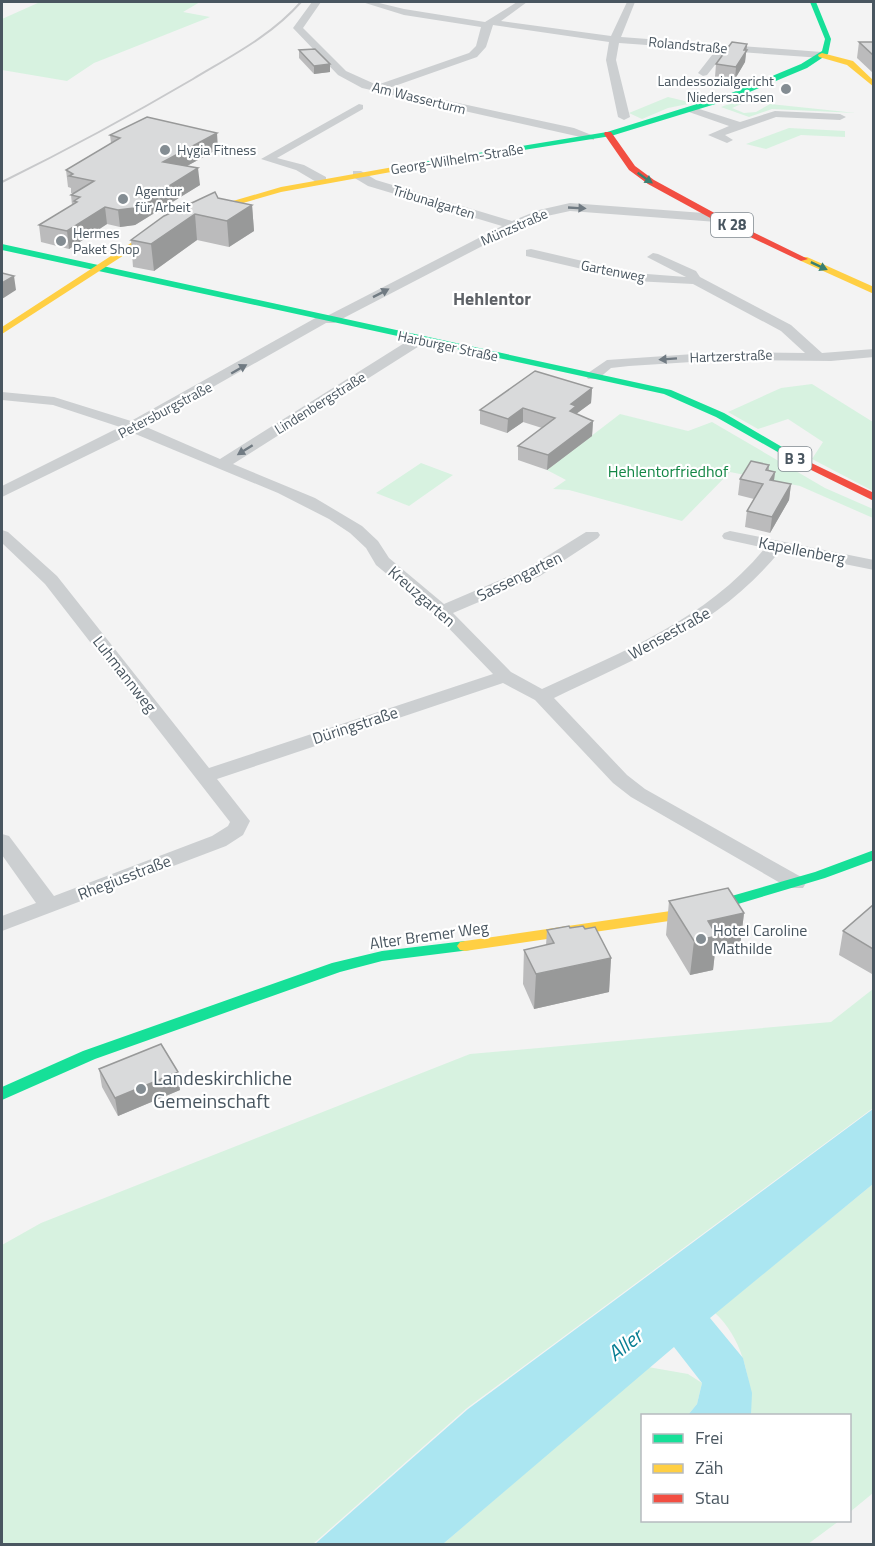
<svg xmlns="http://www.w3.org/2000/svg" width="875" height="1546" font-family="'Titillium Web',sans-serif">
  <rect width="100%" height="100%" fill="#f3f3f3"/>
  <path fill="#d7f2e0" d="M40 2H200L183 12 210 17 94 63 67 81 2 70V19Z
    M668 97 693 103 668 108 642 119 629 113Z
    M740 100 746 102 732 108 744 113 756 112 770 104 856 113 772 109 749 117 721 107Z
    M789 128 845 131V137L801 135 766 149 746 144Z
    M812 384 873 422V491L812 459 823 442 788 419 758 429 728 412 781 388Z
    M620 414 688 431 712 422 825 488 873 509V518L800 486 730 472 682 521 569 490 553 489 566 480 547 470Z
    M421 463 453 475 409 506 376 493Z
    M873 989V1108L467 1408 313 1544H2V1245L41 1223 470 1054 831 1022Z
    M873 1184V1493L850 1512V1416L751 1415C752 1381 742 1337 715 1313Z
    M648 1367 688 1374 702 1383 697 1404 688 1415 642 1416V1520L839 1521 808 1544H443Z"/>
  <path fill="#abe6f1" d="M873 1109V1184L710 1318 743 1358 752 1393 751 1415H688L697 1404 702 1383 674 1347 443 1544H315L468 1409Z"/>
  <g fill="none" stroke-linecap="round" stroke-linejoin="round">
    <path fill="#cccfd1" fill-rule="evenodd" d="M312 2H321L303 28 346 71 377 85 469 53 476 46 481 27 404 15 362 2H375L404 9 485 22 517 2H527L501 21 611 36 627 2H635L621 37 822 52 827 55 822 58 726 51 707 75 703 76 698 73 716 50 619 43 616 60 630 117 624 120 618 117 606 60 609 42 493 25 486 47 477 57 389 88 574 128 594 136V140L362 88 338 75 293 28Z
      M359 104 363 105V109L277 158 304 165 326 177V183H318L296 170 261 159Z
      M693 107 740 122 775 111 840 114 846 117 840 120 776 117 725 135 733 140 727 143 708 135 729 126 689 112V108Z
      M353 171H361L376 180 512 221 539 210 570 203 717 214 723 218 717 222 570 211 547 216 517 228 334 323H326L144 426 220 459 414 337H424V343L233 464 315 498 362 526 378 541 389 558 444 604 528 568 586 532H598L600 535 598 538 540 576 453 613 511 672 542 689C624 651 707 619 765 548L724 539 722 536 724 533 730 531 874 560V570L780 551C719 626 639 657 554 698L627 775 645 789 803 878 806 883 803 888H789L631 797 613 783 535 700 503 683 217 779 250 821 243 835 226 846 2 931V916L36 903 2 855V834L9 836 54 896 212 836 228 826 230 822 45 584 2 543V530L8 532 57 576 209 768 493 674 436 615 376 565 366 548 350 533 329 519 278 493 133 433 2 497V486L120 427 53 405 2 400V392L54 397 131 421 319 316H327L502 226 368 186 353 177Z
      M531 249 634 273 686 277 647 257 653 253 658 254 696 271 700 277 791 325 822 353 874 349V357L831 361 723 360 629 366 611 368 598 379H588L586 376 588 373 607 360 723 352 805 353 781 331 693 284 634 281 526 256V250Z"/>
    <path fill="#16e098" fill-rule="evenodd" d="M810 2H816L831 39 828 54 807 68 735 98 611 136 399 170 395 168 399 166 607 132 729 94 801 64 822 51 825 39Z
      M2 244 671 390 724 413 806 461 805 463H797L716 417 664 394 2 250Z
      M874 850V860L825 878 691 918 686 917 684 913 686 909 815 872Z
      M465 941 470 942 473 946 470 950 382 961 340 972 95 1059 2 1100V1087L83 1051 332 963 382 951Z"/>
    <path fill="#ffcf43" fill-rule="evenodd" d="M822 53 853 61 874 81V87L847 65 819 57 818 55Z
      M399 166 403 168 402 170 281 192 198 216 152 237 2 334V327L137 239 192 213 281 187Z
      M801 257H807L874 287V294L801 261Z
      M691 908 696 909 698 913 696 917 465 951 460 950 457 946 460 942 465 941Z"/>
    <path fill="#f24e42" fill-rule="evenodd" d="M605 132H611L635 166 654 180 720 216 808 259 801 261 714 220 648 184 629 170 604 134Z
      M801 458 874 493V501L797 463 796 461Z"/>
    <path stroke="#c8c9cb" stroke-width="2" d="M2 182C67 150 130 116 193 79 231 56 271 36 301 2"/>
  </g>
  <path fill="#bbbbbc" d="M859 42H873V73L857 58Z
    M747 44 745 62 735 79 715 77 716 64Z
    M299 50 330 72 314 74 299 58Z
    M110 135 218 149 187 166 200 185 135 225 120 227 107 224 69 249 41 242 39 225 72 205 71 195 74 193H71V188L68 187 66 170 111 143Z
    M218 198 252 205 254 231 229 247 197 240 154 271 133 267 131 240Z
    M592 388 591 403 576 414 593 421 592 436 547 470 518 460V446L542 428 523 422 507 433 480 424V410Z
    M769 465V470L775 472 774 481 791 484 789 500 770 533 745 527 747 511 754 499 738 495 740 479Z
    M669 901 744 913 740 947 715 952 713 970 690 975 666 935Z
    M873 905V973L872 974 839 955 843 931Z
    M570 928 585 929 611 958 609 992 534 1009 523 984 524 950 546 945 547 930Z
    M99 1069 180 1090 118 1116 102 1087Z"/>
  <path fill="#989999" d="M747 44 745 62 735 79 736 67 744 50Z
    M330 64V72L314 74V66Z
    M217 133 218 149 165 178 163 162Z
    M198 168 200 185 135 225 120 227 118 210Z
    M252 205 254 231 229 247 227 221Z
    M105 207 107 224 69 249 67 231Z
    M195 214 197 240 154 271 151 244Z
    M14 276 16 290 2 299V283Z
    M592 388 591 403 576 414 570 425 571 404Z
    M523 408V422L507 433 508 419Z
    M593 421 592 436 547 470 548 455Z
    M775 472 773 487 770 480Z
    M791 484 789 500 770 533 772 517Z
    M744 913 740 947 715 952 713 970 690 975 694 941 708 921Z
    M611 958 609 992 534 1009 536 974Z
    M178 1072 180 1090 118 1116 115 1098Z"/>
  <path fill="#d9dadb" stroke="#989999" stroke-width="1.5" d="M732 42 747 44 744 50H747L736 67 716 64Z
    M859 42H873V55Z
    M315 49 330 64 314 66 299 50Z
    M147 117 217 133 163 162 198 168 134 208 118 210 105 207 67 231 39 225 77 202 74 201 80 197 71 195 94 181 69 176 73 174 66 170 120 138 110 135Z
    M215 192 218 198 252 205 227 221 195 214 151 244 131 240 164 216Z
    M2 273 14 276 2 283Z
    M535 371 592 388 571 404 576 406 570 411 593 421 548 455 518 446 555 418 523 408 508 419 480 410Z
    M751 461 769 465 766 470 775 472 770 480 791 484 772 517 747 511 763 484 740 479Z
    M728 888 744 913 708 921 717 936 694 941 669 901Z
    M873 905V949L843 931Z
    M569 926 570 928 583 926 585 929 595 927 611 958 536 974 524 950 554 943 547 930Z
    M161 1044 178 1072 115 1098 99 1069Z"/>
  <defs><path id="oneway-solid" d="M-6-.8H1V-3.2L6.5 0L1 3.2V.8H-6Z" transform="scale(1.5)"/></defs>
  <g fill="#3a7f71">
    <use href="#oneway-solid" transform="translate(645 178) rotate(35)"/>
    <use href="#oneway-solid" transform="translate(819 266) rotate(25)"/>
  </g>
  <g fill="#707a82">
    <use href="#oneway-solid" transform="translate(577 208) rotate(3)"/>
    <use href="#oneway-solid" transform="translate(381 293) rotate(-27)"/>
    <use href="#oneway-solid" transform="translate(668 359) rotate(176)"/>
    <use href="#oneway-solid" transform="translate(239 369) rotate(-30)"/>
    <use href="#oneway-solid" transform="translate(245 450) rotate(148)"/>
  </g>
  <g fill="#848d93" stroke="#fff" stroke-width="2">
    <circle cx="786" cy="89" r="6"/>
    <circle cx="165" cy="150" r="6"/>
    <circle cx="123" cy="199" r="6"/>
    <circle cx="61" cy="241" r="6"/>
    <circle cx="701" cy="939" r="6"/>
    <circle cx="141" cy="1089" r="6"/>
  </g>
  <g text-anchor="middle" stroke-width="4.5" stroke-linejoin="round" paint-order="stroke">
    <g font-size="14" fill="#495660" stroke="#fff">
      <text transform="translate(688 45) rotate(5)" y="5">Rolandstraße</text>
      <text transform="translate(419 98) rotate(14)" y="5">Am Wasserturm</text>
      <text transform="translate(457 159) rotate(-9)" y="5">Georg-Wilhelm-Straße</text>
      <text transform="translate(434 202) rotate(17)" y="5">Tribunalgarten</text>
      <text transform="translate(514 227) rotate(-24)" y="5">Münzstraße</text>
      <text transform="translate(613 271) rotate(11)" y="5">Gartenweg</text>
      <text transform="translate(448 346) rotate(12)" y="5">Harburger Straße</text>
      <text transform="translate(731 356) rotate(-2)" y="5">Hartzerstraße</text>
      <text transform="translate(320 403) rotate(-32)" y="5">Lindenbergstraße</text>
      <text transform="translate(165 410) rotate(-28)" y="5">Petersburgstraße</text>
    </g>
    <g font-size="14" fill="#495660" stroke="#fff" text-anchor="start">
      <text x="774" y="86" text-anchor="end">Landessozialgericht<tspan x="774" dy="16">Niedersachsen</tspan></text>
      <text x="177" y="155">Hygia Fitness</text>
      <text x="135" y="196">Agentur<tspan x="135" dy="16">für Arbeit</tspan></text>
      <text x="73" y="238">Hermes<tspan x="73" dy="16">Paket Shop</tspan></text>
    </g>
    <g fill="#fff" stroke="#808990" stroke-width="1.5">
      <rect x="711" y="213" width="42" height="24" rx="4.5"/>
      <rect x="778.5" y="447" width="33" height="24" rx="4.5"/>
    </g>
    <g font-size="15" font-weight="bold" fill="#495660">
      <text x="732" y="230">K 28</text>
      <text x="795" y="464">B 3</text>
    </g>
    <g font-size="16" fill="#148746" stroke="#fff">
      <text x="668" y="477">Hehlentorfriedhof</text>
    </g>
    <g font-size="16" fill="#495660" stroke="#fff">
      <text transform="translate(802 550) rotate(11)" y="6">Kapellenberg</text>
      <text transform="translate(519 576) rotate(-26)" y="6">Sassengarten</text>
      <text transform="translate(422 596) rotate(41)" y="6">Kreuzgarten</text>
      <text transform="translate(669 633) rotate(-29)" y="6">Wensestraße</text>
      <text transform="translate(125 674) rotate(52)" y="6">Luhmannweg</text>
      <text transform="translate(355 725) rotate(-18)" y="6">Düringstraße</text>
      <text transform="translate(124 877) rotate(-21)" y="6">Rhegiusstraße</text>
      <text transform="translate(429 935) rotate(-8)" y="6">Alter Bremer Weg</text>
    </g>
    <g font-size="16" fill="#495660" stroke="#fff" text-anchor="start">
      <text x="713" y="936">Hotel Caroline<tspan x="713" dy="18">Mathilde</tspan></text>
    </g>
    <g font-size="18" font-weight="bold" fill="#5e6267" stroke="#fff">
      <text x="492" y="305">Hehlentor</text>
    </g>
    <g font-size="20" fill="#495660" stroke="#fff" text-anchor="start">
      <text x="153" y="1085">Landeskirchliche<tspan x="153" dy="23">Gemeinschaft</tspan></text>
    </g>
    <g font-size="21" font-style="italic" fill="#097f94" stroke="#fff">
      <text transform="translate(625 1345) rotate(-38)" y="7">Aller</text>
    </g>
  </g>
  <rect width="875" height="1546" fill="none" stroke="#495660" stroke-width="6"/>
  <rect x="641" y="1414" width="210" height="108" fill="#ffffff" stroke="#b6bbbf" stroke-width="1.5"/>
  <rect x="653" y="1434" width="30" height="9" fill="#16e098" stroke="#b6bbbf" stroke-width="1.5"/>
  <text x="695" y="1444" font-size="18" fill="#495660">Frei</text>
  <rect x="653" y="1464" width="30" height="9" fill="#ffcf43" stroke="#b6bbbf" stroke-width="1.5"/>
  <text x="695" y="1474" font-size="18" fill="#495660">Zäh</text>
  <rect x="653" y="1494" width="30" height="9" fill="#f24e42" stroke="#b6bbbf" stroke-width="1.5"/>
  <text x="695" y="1504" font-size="18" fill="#495660">Stau</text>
</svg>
